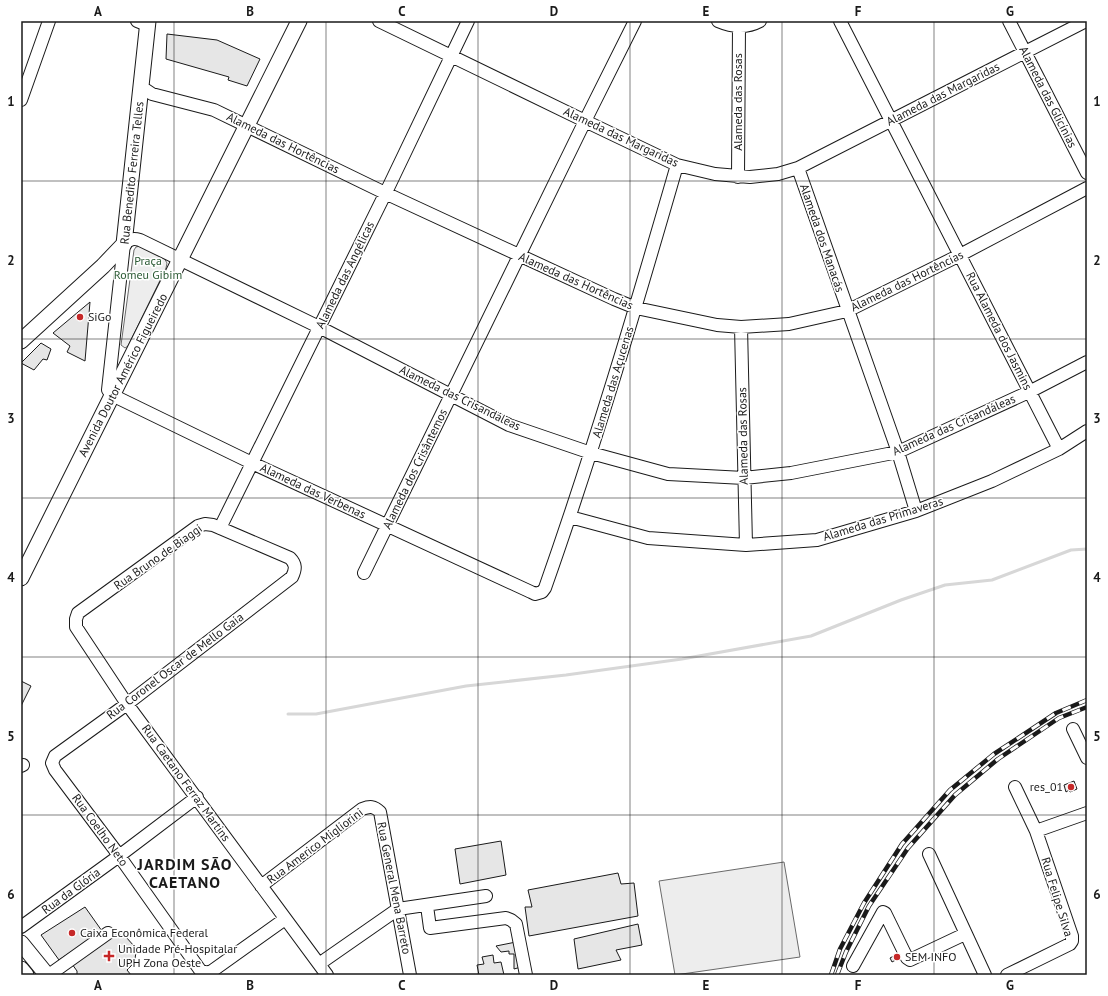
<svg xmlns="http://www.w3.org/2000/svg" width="1108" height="996" font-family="'PT Sans',sans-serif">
  <rect width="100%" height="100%" fill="#fff"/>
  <path fill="#ededed" stroke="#6a6a6a" d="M140 246 164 258 167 263 166 268 128 346 125 348 121 345 134 250 136 247Z
    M784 862 800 957 675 975 659 881Z"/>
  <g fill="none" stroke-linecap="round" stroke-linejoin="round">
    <path stroke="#d7d7d7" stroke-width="3" d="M288 714H316L466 686 566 675 682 659 811 636 901 600 945 585 992 580 1071 550 1087 549"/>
  </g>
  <path fill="#e6e6e6" stroke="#1a1a1a" d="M167 34 217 40 260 59 247 86 228 80 229 77 166 59Z
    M90 302 85 361 67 352 70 346 53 333Z
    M41 343 51 349 47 360 43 359 34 370 21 363Z
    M21 681 31 686 21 706Z
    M1074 781 1077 789 1070 792 1069 790 1066 792 1064 785Z
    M501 841 506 875 460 884 455 849Z
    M618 873 621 884 634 883 638 916 529 936 525 907H532L528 890Z
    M85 907 102 931 59 960 41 935Z
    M638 924 642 945 616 950 621 960 578 969 574 939Z
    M117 934 126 937 134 946 136 952 135 959 131 966 127 970 131 975H77V971L72 964 111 936Z
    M516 942 521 967 514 969V954H509V951L501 952 496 946Z
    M901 952 903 956 892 962 890 958Z
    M493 955 494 963 501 962 504 975H479L477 965 484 964 482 957Z"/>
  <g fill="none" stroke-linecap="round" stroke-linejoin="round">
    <g stroke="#1a1a1a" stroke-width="14">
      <path id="minor" d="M137 21 147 25
        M379 21 585 121 677 165 715 174 750 177 778 174 798 168 1086 21
        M718 21C732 27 747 28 760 21
        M840 21 1059 449
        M1009 21 1087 173
        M142 85 143 88 152 94 214 110 385 193 614 299 636 308 717 325 741 327 789 324 847 311 960 255 1087 188
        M21 100 49 21
        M677 165C636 307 594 449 545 588L542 592 535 594 531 592 252 463 112 395 108 390 124 244C130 239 133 238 140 240L319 327 509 425 591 453 668 474 744 478 791 473 898 452 1031 391 1087 362
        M798 168 898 452 916 511
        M738 177 739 26
        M741 327 746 545
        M570 517 648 538 746 545 817 540 916 511 992 481 1059 449 1087 431
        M220 528 389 186 468 21
        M364 573 585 121 635 21
        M1073 729 1087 758
        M21 766 23 765
        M1036 831 1087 813
        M929 854 985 975
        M261 886 362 809C370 806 374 806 380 812L410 975
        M427 906 430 928 506 918 511 920 516 924 526 975
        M285 919 212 971 206 973 200 970 115 850 55 770 52 763 55 756 127 704 292 577C296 569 296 564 290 558L213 525 205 524 198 526 78 613 76 619V627L127 704 327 975
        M21 927 119 856 197 797
        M319 964 398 909 486 896
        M853 966 883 912 885 913 907 958 910 960 965 934
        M49 975 108 933
        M1007 975 1070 944 1072 941V936L1036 831 1015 787"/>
    </g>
    <g stroke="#1a1a1a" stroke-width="17">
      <path id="major" d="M21 341 103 266 124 244 148 21
        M21 578 299 21
        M21 943 47 975
        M21 969 26 975"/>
    </g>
    <use href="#minor" stroke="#fff" stroke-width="12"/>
    <use href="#major" stroke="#fff" stroke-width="15"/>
    <g stroke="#1a1a1a" stroke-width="4.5">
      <path id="rail" d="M831 975 840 949 864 903 902 844 950 790 994 754 1056 713 1087 700
        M837 975 846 952 869 906 908 848 955 795 998 759 1059 718 1087 707"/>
    </g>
    <use href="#rail" stroke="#fff" stroke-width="3" stroke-dasharray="9" stroke-linecap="butt"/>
  </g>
  <path fill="none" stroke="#1a1a1a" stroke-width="1" stroke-opacity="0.55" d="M174 21V975M326 21V975M478 21V975M630 21V975M782 21V975M934 21V975M21 181H1087M21 339H1087M21 498H1087M21 657H1087M21 815H1087"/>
  <g fill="#c62828" stroke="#fff" stroke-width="1.5">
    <circle cx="80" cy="317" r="4"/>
    <circle cx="1071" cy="787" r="4"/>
    <circle cx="72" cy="933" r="4"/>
    <path d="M107 950h4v4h4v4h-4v4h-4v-4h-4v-4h4z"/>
    <circle cx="897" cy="957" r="4"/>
  </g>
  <g text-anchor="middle" stroke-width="3" stroke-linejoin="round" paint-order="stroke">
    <g font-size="12" fill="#1a1a1a" stroke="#fff">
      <text transform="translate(943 94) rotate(-27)" y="4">Alameda das Margaridas</text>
      <text transform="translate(1048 97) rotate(63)" y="4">Alameda das Glicínias</text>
      <text transform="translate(738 102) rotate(-90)" y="4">Alameda das Rosas</text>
      <text transform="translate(621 137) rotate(25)" y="4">Alameda das Margaridas</text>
      <text transform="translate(283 143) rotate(26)" y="4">Alameda das Hortências</text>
      <text transform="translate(132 173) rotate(-84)" y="4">Rua Benedito Ferreira Telles</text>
      <text transform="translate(822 238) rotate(71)" y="4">Alameda dos Manacás</text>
      <text transform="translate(345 275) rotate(-64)" y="4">Alameda das Angélicas</text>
      <text transform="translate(576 281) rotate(24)" y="4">Alameda das Hortências</text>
      <text transform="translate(907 281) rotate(-26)" y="4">Alameda das Hortências</text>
      <text transform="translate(999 331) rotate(63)" y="4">Rua Alameda dos Jasmins</text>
      <text transform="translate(123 375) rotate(-63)" y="4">Avenida Doutor Américo Figueiredo</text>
      <text transform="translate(613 382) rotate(-73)" y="4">Alameda das Açucenas</text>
      <text transform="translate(460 398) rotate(26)" y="4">Alameda das Crisandáleas</text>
      <text transform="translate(954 425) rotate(-24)" y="4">Alameda das Crisandáleas</text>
      <text transform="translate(743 436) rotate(-91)" y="4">Alameda das Rosas</text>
      <text transform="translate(415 469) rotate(-64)" y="4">Alameda dos Crisântemos</text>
      <text transform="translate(313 491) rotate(25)" y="4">Alameda das Verbenas</text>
      <text transform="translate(883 519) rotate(-17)" y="4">Alameda das Primaveras</text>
      <text transform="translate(158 557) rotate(-35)" y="4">Rua Bruno de Biaggi</text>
      <text transform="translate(175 666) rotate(-37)" y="4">Rua Coronel Oscar de Mello Gaia</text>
      <text transform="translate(186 783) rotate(54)" y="4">Rua Caetano Ferraz Martins</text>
      <text transform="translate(100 830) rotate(54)" y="4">Rua Coelho Neto</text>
      <text transform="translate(315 846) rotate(-37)" y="4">Rua Americo Migliorini</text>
      <text transform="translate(394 888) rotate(79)" y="4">Rua General Mena Barreto</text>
      <text transform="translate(71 891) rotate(-36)" y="4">Rua da Glória</text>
      <text transform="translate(1057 897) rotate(73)" y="4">Rua Felipe Silva</text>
    </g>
    <g font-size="12" fill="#2b5a34" stroke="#fff">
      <text x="148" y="265">Praça<tspan x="148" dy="14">Romeu Gibim</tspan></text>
    </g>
    <g font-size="12" fill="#1a1a1a" stroke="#fff" text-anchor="start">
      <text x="88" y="321">SiGo</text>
      <text x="1063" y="791" text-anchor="end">res_01</text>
      <text x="80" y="937">Caixa Econômica Federal</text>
      <text x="118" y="953">Unidade Pré-Hospitalar<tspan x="118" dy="14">UPH Zona Oeste</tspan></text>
      <text x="905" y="961">SEM INFO</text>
    </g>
    <g font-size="16" font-weight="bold" letter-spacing="1" fill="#1a1a1a" stroke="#fff">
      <text x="185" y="870">JARDIM SÃO<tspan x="185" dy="18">CAETANO</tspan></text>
    </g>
  </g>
  <rect width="1108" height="996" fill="none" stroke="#ffffff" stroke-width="44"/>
  <rect x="22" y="22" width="1064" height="952" fill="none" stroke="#1a1a1a" stroke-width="1.5"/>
  <g font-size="13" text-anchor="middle" font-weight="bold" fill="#1a1a1a">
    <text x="98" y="16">A</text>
    <text x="250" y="16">B</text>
    <text x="402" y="16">C</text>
    <text x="554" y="16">D</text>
    <text x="706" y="16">E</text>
    <text x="858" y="16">F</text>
    <text x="1010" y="16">G</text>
    <text x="11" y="106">1</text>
    <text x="1097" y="106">1</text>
    <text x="11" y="265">2</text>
    <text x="1097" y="265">2</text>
    <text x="11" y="423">3</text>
    <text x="1097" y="423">3</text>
    <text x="11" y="582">4</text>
    <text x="1097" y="582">4</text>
    <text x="11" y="741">5</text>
    <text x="1097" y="741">5</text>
    <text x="11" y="899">6</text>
    <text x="1097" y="899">6</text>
    <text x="98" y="990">A</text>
    <text x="250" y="990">B</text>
    <text x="402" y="990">C</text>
    <text x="554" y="990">D</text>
    <text x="706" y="990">E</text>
    <text x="858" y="990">F</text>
    <text x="1010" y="990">G</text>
  </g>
</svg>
